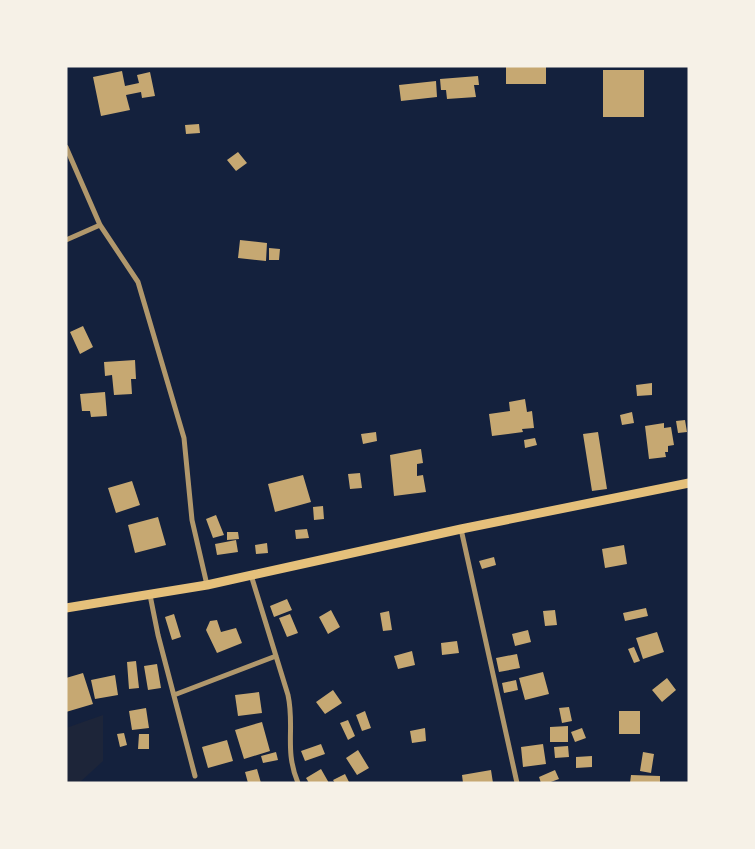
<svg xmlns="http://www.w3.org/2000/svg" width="755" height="849" font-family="'IBM Plex Sans',sans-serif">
  <rect width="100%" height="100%" fill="#14213d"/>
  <path fill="#1d2539" d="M103 715V761L79 783H66V728Z"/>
  <path fill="#c6a872" d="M506 66H546V84H506Z
    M603 70H644V117H603Z
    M122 71 125 86 139 83 137 75 150 72 155 96 142 98 141 92 126 95 130 110 101 116 93 77Z
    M478 76 479 85H474L476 97 447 99 446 90H441L440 79Z
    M436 81 437 97 401 101 399 85Z
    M199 124 200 133 186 134 185 125Z
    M238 152 247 163 236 171 227 160Z
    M240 240 267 243 266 261 238 258Z
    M269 248 280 249 279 260H269Z
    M83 326 93 347 80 354 70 332Z
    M135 360 136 379H131L132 394 114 395 112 375 105 376 104 362Z
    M652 383V395L637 396 636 385Z
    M105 392 107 416 91 417 90 411H82L80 394Z
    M525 399 527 412 532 411 534 428 522 429 523 432 492 436 489 414 510 411 509 402Z
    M632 412 634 423 622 425 620 415Z
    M685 420 687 432 678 433 676 421Z
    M664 423V428L671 427 674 445 668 446V452H665L666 457 649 459 645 426Z
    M376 432 377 441 363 444 361 434Z
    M598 432 607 489 592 491 583 434Z
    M535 438 537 445 525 448 524 440Z
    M421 449 423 463 417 464V476L423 475 426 492 394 496 390 455Z
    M360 473 362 488 350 489 348 474Z
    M303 475 311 502 275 512 268 484Z
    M132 481 140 505 116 513 108 488Z
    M323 506 324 519 314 520 313 507Z
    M216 515 224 535 213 538 206 519Z
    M158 517 166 545 135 553 128 525Z
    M307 529 309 538 296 539 295 530Z
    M227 532H238L239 539 227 540Z
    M236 540 238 552 217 555 215 544Z
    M267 543 268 553 256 554 255 545Z
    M624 545 627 564 605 568 602 549Z
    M494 557 496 565 482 569 479 561Z
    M287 599 292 610 274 617 270 606Z
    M646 608 648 616 625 621 623 613Z
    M331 610 340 627 328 634 319 617Z
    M555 610 557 625 545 626 543 611Z
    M389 611 392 630 383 631 380 613Z
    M174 614 181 637 172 640 165 617Z
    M290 614 298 633 287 637 279 618Z
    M217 620 221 632 236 628 242 643 217 653 206 630 210 621Z
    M528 630 531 642 515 646 512 634Z
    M657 632 664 652 643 659 636 638Z
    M457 641 459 653 442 655 441 643Z
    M634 647 640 661 634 663 628 649Z
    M412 651 415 665 398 669 394 656Z
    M517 654 520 668 499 672 496 658Z
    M136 661 139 688 129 689 127 662Z
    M157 664 161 688 148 690 144 666Z
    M543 672 549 694 525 700 519 678Z
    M83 673 93 704 66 712V678Z
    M115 675 118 695 95 699 91 680Z
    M667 678 676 690 662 702 652 690Z
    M516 680 518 690 504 693 502 683Z
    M333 690 342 703 325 714 316 702Z
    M259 692 262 713 238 716 235 695Z
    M569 707 572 721 562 723 559 708Z
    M146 708 149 728 132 730 129 711Z
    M365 711 371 728 362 731 356 715Z
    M619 711H640V734H619Z
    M348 720 355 736 348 740 340 723Z
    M262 722 270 751 244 759 235 730Z
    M568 726V742H550V727Z
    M425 728 426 741 412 743 410 731Z
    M582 728 586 738 575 742 571 732Z
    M124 733 127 745 120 747 117 734Z
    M139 734H149V749H138Z
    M227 740 233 761 208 768 202 747Z
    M321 744 325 754 305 761 301 751Z
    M543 744 546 764 523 767 521 747Z
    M568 746 569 757 555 758 554 747Z
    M358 750 369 768 357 775 346 758Z
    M276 752 278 760 263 763 261 756Z
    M643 752 654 754 651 773 640 771Z
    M592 756V767L576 768V757Z
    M257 769 261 783H248L245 772Z
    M321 769 329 783H309L306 778Z
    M491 770 493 783H463L462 775Z
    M555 770 559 779 548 783H541L539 777Z
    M345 774 349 782 335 783 333 780Z
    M631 775 660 776V783H630Z"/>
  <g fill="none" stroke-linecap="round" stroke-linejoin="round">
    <path stroke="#b1986c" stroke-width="5" d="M66 147 100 225 138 282 184 438 192 520 207 585
      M66 240 100 225
      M461 529 517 783
      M251 575 288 695C295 727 284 750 298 783
      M150 595 158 635 195 776
      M174 695 276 656"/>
    <path stroke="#e5c07b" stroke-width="9" d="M66 608 207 585 461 529 689 483"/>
  </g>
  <rect width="755" height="849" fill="none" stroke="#f6f1e7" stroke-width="135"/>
</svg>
